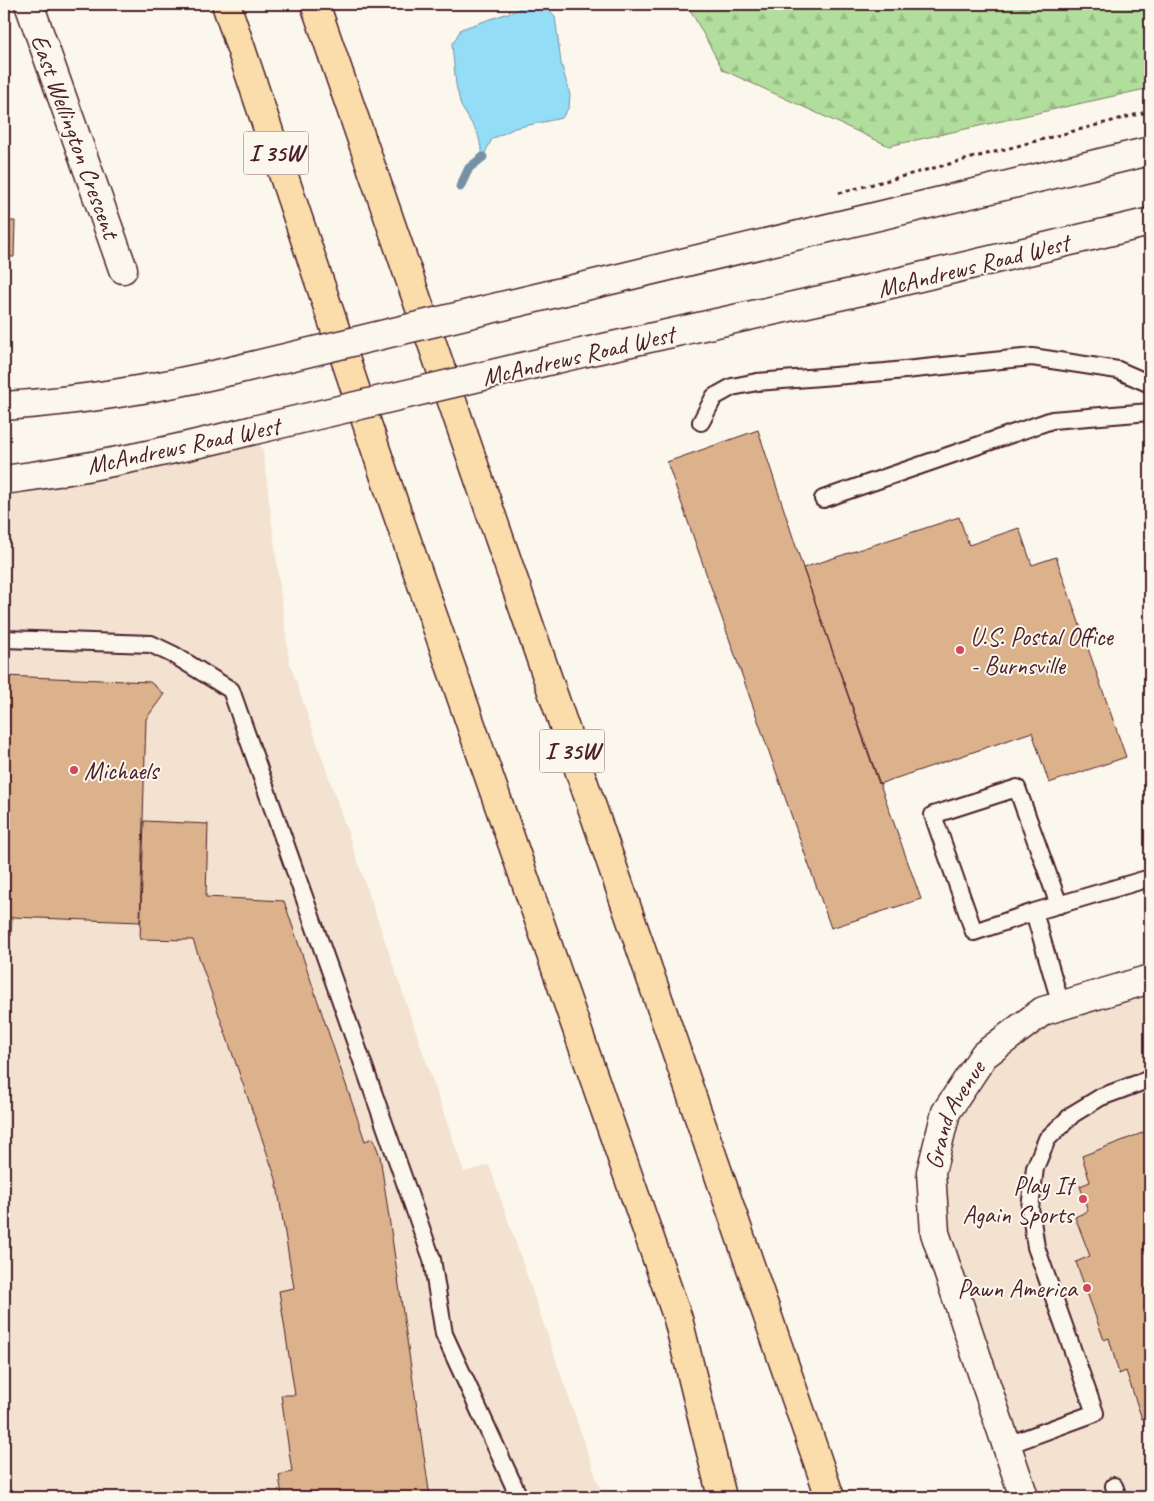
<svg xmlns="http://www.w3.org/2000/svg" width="1154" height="1501" font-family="Caveat,sans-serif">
  <defs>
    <pattern id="forest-firs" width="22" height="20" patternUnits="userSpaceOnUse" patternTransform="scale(1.25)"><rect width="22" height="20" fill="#b1de9c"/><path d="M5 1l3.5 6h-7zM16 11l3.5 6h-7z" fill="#9abe87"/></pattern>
  </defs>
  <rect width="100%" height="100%" fill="#fbf7ec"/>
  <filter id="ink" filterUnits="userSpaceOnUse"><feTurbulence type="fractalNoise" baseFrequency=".02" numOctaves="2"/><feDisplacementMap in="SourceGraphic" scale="10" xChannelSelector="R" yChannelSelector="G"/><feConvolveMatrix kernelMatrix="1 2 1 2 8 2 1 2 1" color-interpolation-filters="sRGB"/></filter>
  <g filter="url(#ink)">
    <path fill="#f2e2cf" d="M254 430 263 451 289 661 464 1172 489 1165 603 1497H4V480Z
      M1150 979V1497H1024L935 1233 946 1112 1043 1011Z"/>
    <path fill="url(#forest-firs)" stroke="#7e7e64" d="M687 4H1150V88L889 146 723 70Z"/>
    <path fill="#94ddf6" stroke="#7691a5" d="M524 4 545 6 555 16 561 63 570 95 569 107 562 118 515 128 492 139 483 157 478 134 461 106 456 85 452 45 461 29 517 10Z"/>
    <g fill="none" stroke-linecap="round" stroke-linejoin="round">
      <path stroke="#7691a5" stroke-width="9" d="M460 187 469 168 483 157"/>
    </g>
    <path fill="#dcb28c" stroke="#4a1f2b" d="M4 221H15L14 257H4Z
      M758 430 803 568 921 899 831 928 667 462Z
      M959 517 969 545 1019 528 1032 565 1056 557 1126 757 1049 783 1032 732 879 784 803 568Z
      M4 676 150 682 164 694 146 719 140 922 12 917 11 936 4 935Z
      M144 821 208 824 206 897 284 901 365 1141 373 1138 380 1156 430 1497H282L279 1475 292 1472 281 1395H295L279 1291 294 1288 276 1179 193 940 140 939Z
      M1150 1130V1416L1142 1419 1126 1371 1119 1374 1109 1338 1104 1340 1076 1262 1090 1256 1075 1217 1088 1211 1080 1186 1090 1182 1082 1156Z"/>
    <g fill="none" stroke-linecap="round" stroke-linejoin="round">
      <g stroke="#4a1f2b" stroke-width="20">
        <path id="service" d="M701 422 714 397 732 387 757 382 885 372 1032 357 1118 370 1150 384
          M823 499 1052 420 1150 412
          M4 639 151 644 174 655 231 690 432 1259 444 1334 519 1497
          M1034 912 974 932 933 815 1017 788 1059 905
          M1061 1005 1034 912 1150 878
          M1005 1446 1095 1413 1036 1247 1030 1208 1035 1168 1047 1139 1073 1114 1101 1097 1150 1079
          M1114 1486 1118 1497"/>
      </g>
      <g stroke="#4a1f2b" stroke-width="31">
        <g id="minor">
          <path d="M29 4 123 269"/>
          <path id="s1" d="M1024 1497 935 1233 931 1172 946 1112 984 1055 1043 1011 1150 979"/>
        </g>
      </g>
      <g stroke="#4a1f2b" stroke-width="31">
        <path id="secondary" d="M565 291 1150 151
          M586 352 861 291 1150 222
          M4 406C81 401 159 388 235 370
          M4 480C88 469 171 451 254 430"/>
      </g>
      <g stroke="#4a1f2b" stroke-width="31">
        <path id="motorway" d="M226 4 394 504 678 1319 722 1497
          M315 4 830 1497"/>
      </g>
      <path stroke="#4a1f2b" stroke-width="3" stroke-dasharray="4 4" stroke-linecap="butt" d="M839 193 1150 111
        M4 375H11"/>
      <use href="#service" stroke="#fbf7ec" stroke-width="16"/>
      <use href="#minor" stroke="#fbf7ec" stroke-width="28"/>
      <use href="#secondary" stroke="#fbf7ec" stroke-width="28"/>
      <use href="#motorway" stroke="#faddab" stroke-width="28"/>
      <g stroke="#4a1f2b" stroke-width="31" stroke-linecap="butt">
        <path id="secondary-bridge" d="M235 370 565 291
          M254 430 586 352"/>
      </g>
      <use href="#secondary-bridge" stroke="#fbf7ec" stroke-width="28"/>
    </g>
  </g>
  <g fill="#d1495b" stroke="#fbf7ec" stroke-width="2">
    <circle cx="960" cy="650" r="5"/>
    <circle cx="74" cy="770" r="5"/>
    <circle cx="1083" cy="1199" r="5"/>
    <circle cx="1087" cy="1288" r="5"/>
  </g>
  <g text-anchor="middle" stroke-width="4" stroke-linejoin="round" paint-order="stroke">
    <g fill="#fbf7ec" stroke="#7f6065" stroke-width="1">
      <rect x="243.5" y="131.5" width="65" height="43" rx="4"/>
      <rect x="539.5" y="729.5" width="65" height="43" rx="4"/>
    </g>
    <g font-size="24" font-weight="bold" fill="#4a1f2b">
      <text x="276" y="161">I 35W</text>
      <text x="572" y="759">I 35W</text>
    </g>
    <g font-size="25" fill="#4a1f2b" stroke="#fbf7ec">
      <text transform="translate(76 136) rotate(70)" y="9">East Wellington Crescent</text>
      <text transform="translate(973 265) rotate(-14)" y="9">McAndrews Road West</text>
      <text transform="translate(578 355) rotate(-13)" y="9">McAndrews Road West</text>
      <text transform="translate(183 445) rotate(-12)" y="9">McAndrews Road West</text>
      <text dy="9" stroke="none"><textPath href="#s1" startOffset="402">Grand Avenue</textPath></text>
    </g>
    <g font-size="25" fill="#4a1f2b" stroke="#fbf7ec" text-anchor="start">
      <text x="970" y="645">U.S. Postal Office<tspan x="970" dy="29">- Burnsville</tspan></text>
      <text x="84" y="779">Michaels</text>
      <text x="1073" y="1194" text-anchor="end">Play It<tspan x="1073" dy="29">Again Sports</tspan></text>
      <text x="1077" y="1297" text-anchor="end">Pawn America</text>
    </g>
  </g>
  <rect width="1154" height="1501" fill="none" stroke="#fbf7ec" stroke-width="20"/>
  <rect x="10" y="10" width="1134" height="1481" fill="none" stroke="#4a1f2b" stroke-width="2" filter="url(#ink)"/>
</svg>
